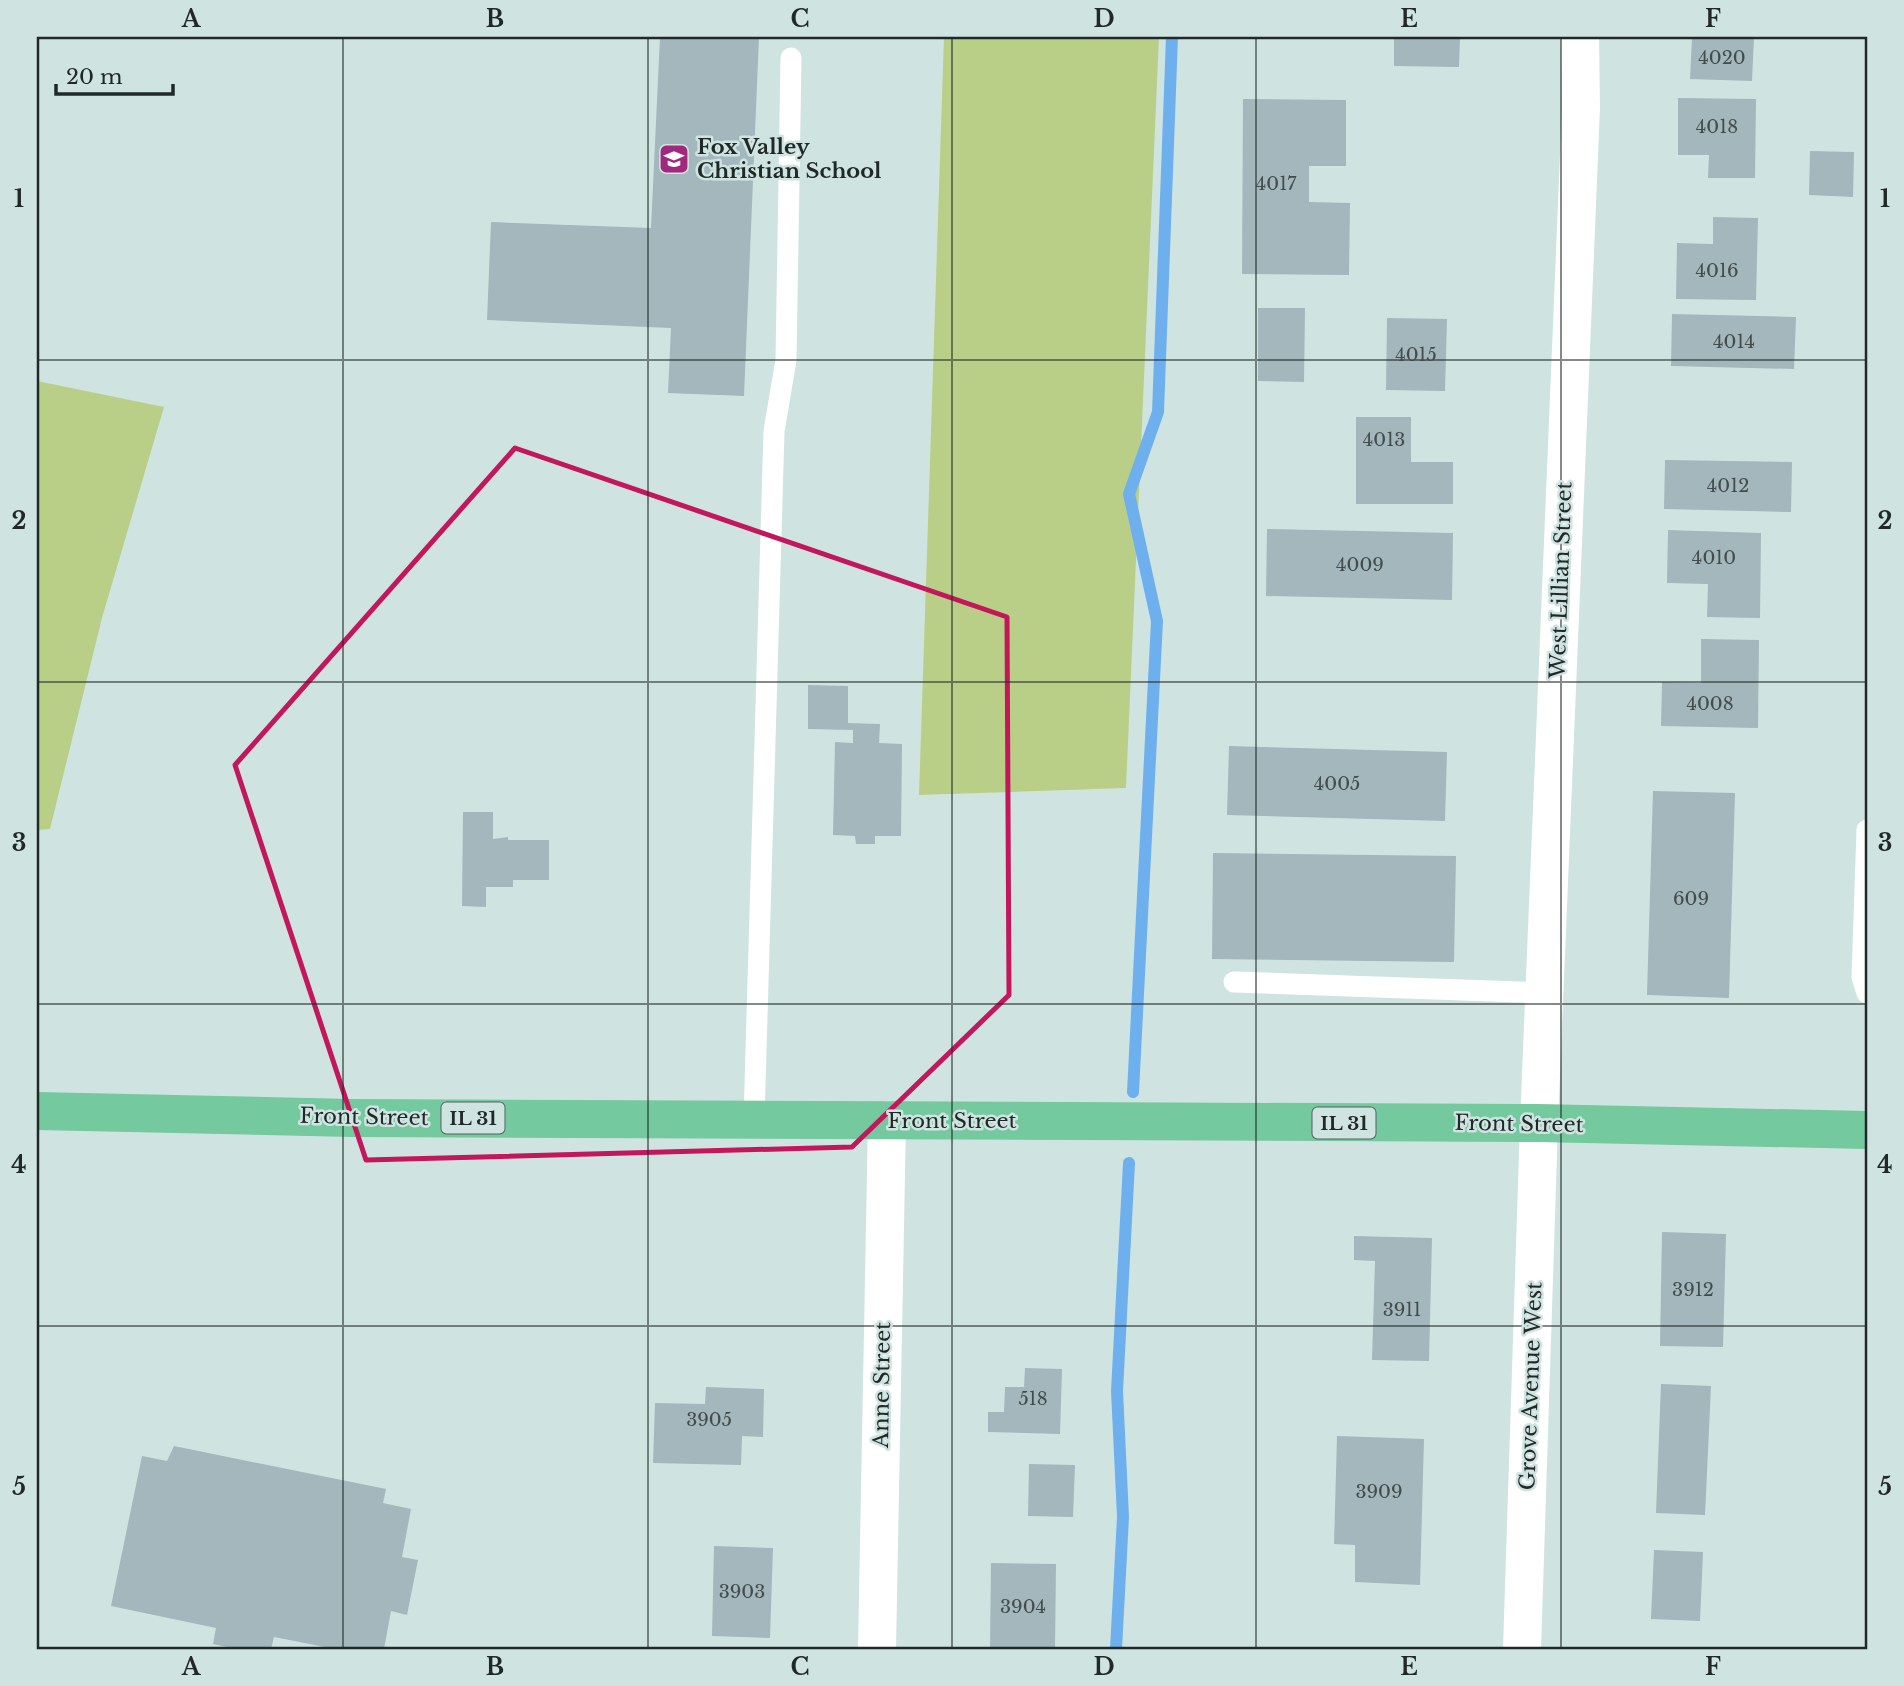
<svg xmlns="http://www.w3.org/2000/svg" width="1904" height="1686" font-family="'Libre Baskerville',serif">
  <rect width="100%" height="100%" fill="#cfe4e1"/>
  <path fill="#b9cf88" d="M944 37H1159L1126 788 919 795Z
    M37 381 164 407 102 618 50 829 37 830Z"/>
  <g fill="none" stroke-linecap="round" stroke-linejoin="round">
    <path stroke="#6eb0ee" stroke-width="12" d="M1133 1092 1157 621 1129 494 1158 412 1172 37
      M1116 1649 1123 1517 1117 1391 1129 1163"/>
  </g>
  <path fill="#a3b7bd" d="M660 37H759L744 396 668 393 671 328 487 320 491 222 651 228Z
    M1394 37H1460L1459 67 1394 66Z
    M1692 37H1754L1752 81 1690 79Z
    M1678 98 1756 99 1755 178H1708L1709 155H1678Z
    M1243 99 1346 100V166H1309V202L1350 203 1349 275 1242 274Z
    M1810 151 1854 152 1853 197 1809 195Z
    M1713 217 1758 218 1756 300 1676 299 1677 243 1713 244Z
    M1258 308H1305L1304 382 1258 381Z
    M1672 314 1796 317 1794 369 1671 366Z
    M1387 318 1447 319 1445 391 1386 390Z
    M1356 417H1411V462H1453V504H1356Z
    M1665 460 1792 462 1791 512 1664 509Z
    M1267 529 1453 533 1452 600 1266 596Z
    M1668 530 1761 533 1760 618 1707 617 1708 584 1667 583Z
    M1701 639 1759 640 1758 728 1661 726 1662 682 1701 683Z
    M808 685 848 686V723L880 724 879 743 902 744 901 836H875V844H856L855 836 833 835 835 742 853 743V730L808 729Z
    M1229 746 1447 752 1445 821 1227 815Z
    M1653 791 1735 793 1729 998 1647 995Z
    M463 812H493V839L508 837V840H549V880H513V887H486V907L462 906Z
    M1213 853 1456 856 1454 962 1212 959Z
    M1662 1232 1726 1234 1723 1347 1660 1346Z
    M1354 1236 1432 1238 1429 1361 1372 1360 1375 1261 1354 1260Z
    M1025 1368 1062 1369 1060 1434 988 1432V1412H1004L1005 1387H1024Z
    M1661 1384 1711 1386 1705 1515 1656 1513Z
    M706 1387 764 1389 763 1437 742 1436 741 1465 653 1463 655 1403 705 1404Z
    M1337 1436 1424 1439 1420 1585 1355 1582V1545L1334 1544Z
    M174 1446 386 1489 383 1503 411 1509 402 1557 418 1560 407 1615 391 1611 384 1649H335L274 1637 271 1649H237L213 1644 216 1628 111 1606 142 1456 167 1461Z
    M1029 1464 1075 1465 1073 1517 1028 1516Z
    M714 1546 773 1548 770 1638 712 1636Z
    M1654 1550 1703 1552 1700 1621 1651 1619Z
    M991 1563 1056 1564 1055 1649H990Z"/>
  <g fill="none" stroke-linecap="round" stroke-linejoin="round">
    <path stroke="#fff" stroke-width="21" d="M1867 830 1862 977 1867 993
      M1234 982 1545 993
      M754 1120 774 431 786 360 791 58"/>
    <path stroke="#fff" stroke-width="38" d="M877 1649 887 1120
      M1522 1649 1539 1123 1581 107 1580 37"/>
    <path stroke="#74c99e" stroke-width="38" d="M37 1111 352 1118 1539 1123 1867 1130"/>
  </g>
  <path fill="none" stroke="#c2185b" stroke-width="5" stroke-linejoin="round" d="M515 448 1007 617 1009 995 852 1147 366 1160 235 765Z"/>
  <path fill="none" stroke="#212928" stroke-width="2" stroke-opacity="0.55" d="M343 37V1649M648 37V1649M952 37V1649M1256 37V1649M1561 37V1649M37 360H1867M37 682H1867M37 1004H1867M37 1326H1867"/>
  <defs>
    <g id="school-square" transform="scale(1.575)"><rect x="-9" y="-9" width="18" height="18" rx="4" fill="#a2287e" stroke="#cfe4e1"/><path d="M0-5L7-2L0 1L-7-2ZM-4 1L0 2.5L4 1V4Q0 6-4 4Z" fill="#fff"/></g>
  </defs>
  <g fill-rule="evenodd">
    <use href="#school-square" x="674" y="159"/>
  </g>
  <g text-anchor="middle" stroke-width="5" stroke-linejoin="round" paint-order="stroke">
    <g font-size="18" fill="#424c4d">
      <text x="1722" y="64">4020</text>
      <text x="1717" y="133">4018</text>
      <text x="1276" y="190">4017</text>
      <text x="1717" y="277">4016</text>
      <text x="1734" y="348">4014</text>
      <text x="1416" y="361">4015</text>
      <text x="1384" y="446">4013</text>
      <text x="1728" y="492">4012</text>
      <text x="1714" y="564">4010</text>
      <text x="1360" y="571">4009</text>
      <text x="1710" y="710">4008</text>
      <text x="1337" y="790">4005</text>
      <text x="1691" y="905">609</text>
      <text x="1693" y="1296">3912</text>
      <text x="1402" y="1316">3911</text>
      <text x="1033" y="1405">518</text>
      <text x="709" y="1426">3905</text>
      <text x="1379" y="1498">3909</text>
      <text x="742" y="1598">3903</text>
      <text x="1023" y="1613">3904</text>
    </g>
    <g fill="#cfe4e1" stroke="#556160" stroke-width="2">
      <rect x="441.5" y="1102.5" width="63" height="31" rx="5"/>
      <rect x="1312.5" y="1107.5" width="63" height="31" rx="5"/>
    </g>
    <g font-size="19" font-weight="bold" fill="#212928">
      <text x="473" y="1125">IL 31</text>
      <text x="1344" y="1130">IL 31</text>
    </g>
    <g font-size="21" font-weight="bold" fill="#212928" stroke="#cfe4e1" text-anchor="start">
      <text x="697" y="154">Fox Valley<tspan x="697" dy="24">Christian School</tspan></text>
    </g>
    <g font-size="21" fill="#212928" stroke="#cfe4e1">
      <text transform="translate(1561 580) rotate(-88)" y="7">West Lillian Street</text>
      <text transform="translate(364 1117) rotate(1)" y="7">Front Street</text>
      <text x="952" y="1128">Front Street</text>
      <text transform="translate(1519 1124) rotate(1)" y="7">Front Street</text>
      <text transform="translate(882 1385) rotate(-89)" y="7">Anne Street</text>
      <text transform="translate(1531 1386) rotate(-88)" y="7">Grove Avenue West</text>
    </g>
  </g>
  <rect width="1904" height="1686" fill="none" stroke="#cfe4e1" stroke-width="77"/>
  <path d="M56 84v10h117v-10" fill="none" stroke="#212928" stroke-width="3.5"/>
  <text x="66" y="84" font-size="21" fill="#212928" stroke="#cfe4e1" stroke-width="5" paint-order="stroke">20 m</text>
  <rect x="38" y="38" width="1828" height="1610" fill="none" stroke="#212928" stroke-width="2.5"/>
  <g font-size="23" text-anchor="middle" font-weight="bold" fill="#212928">
    <text x="191" y="27">A</text>
    <text x="495" y="27">B</text>
    <text x="800" y="27">C</text>
    <text x="1104" y="27">D</text>
    <text x="1409" y="27">E</text>
    <text x="1713" y="27">F</text>
    <text x="19" y="207">1</text>
    <text x="1885" y="207">1</text>
    <text x="19" y="529">2</text>
    <text x="1885" y="529">2</text>
    <text x="19" y="851">3</text>
    <text x="1885" y="851">3</text>
    <text x="19" y="1173">4</text>
    <text x="1885" y="1173">4</text>
    <text x="19" y="1495">5</text>
    <text x="1885" y="1495">5</text>
    <text x="191" y="1675">A</text>
    <text x="495" y="1675">B</text>
    <text x="800" y="1675">C</text>
    <text x="1104" y="1675">D</text>
    <text x="1409" y="1675">E</text>
    <text x="1713" y="1675">F</text>
  </g>
</svg>
